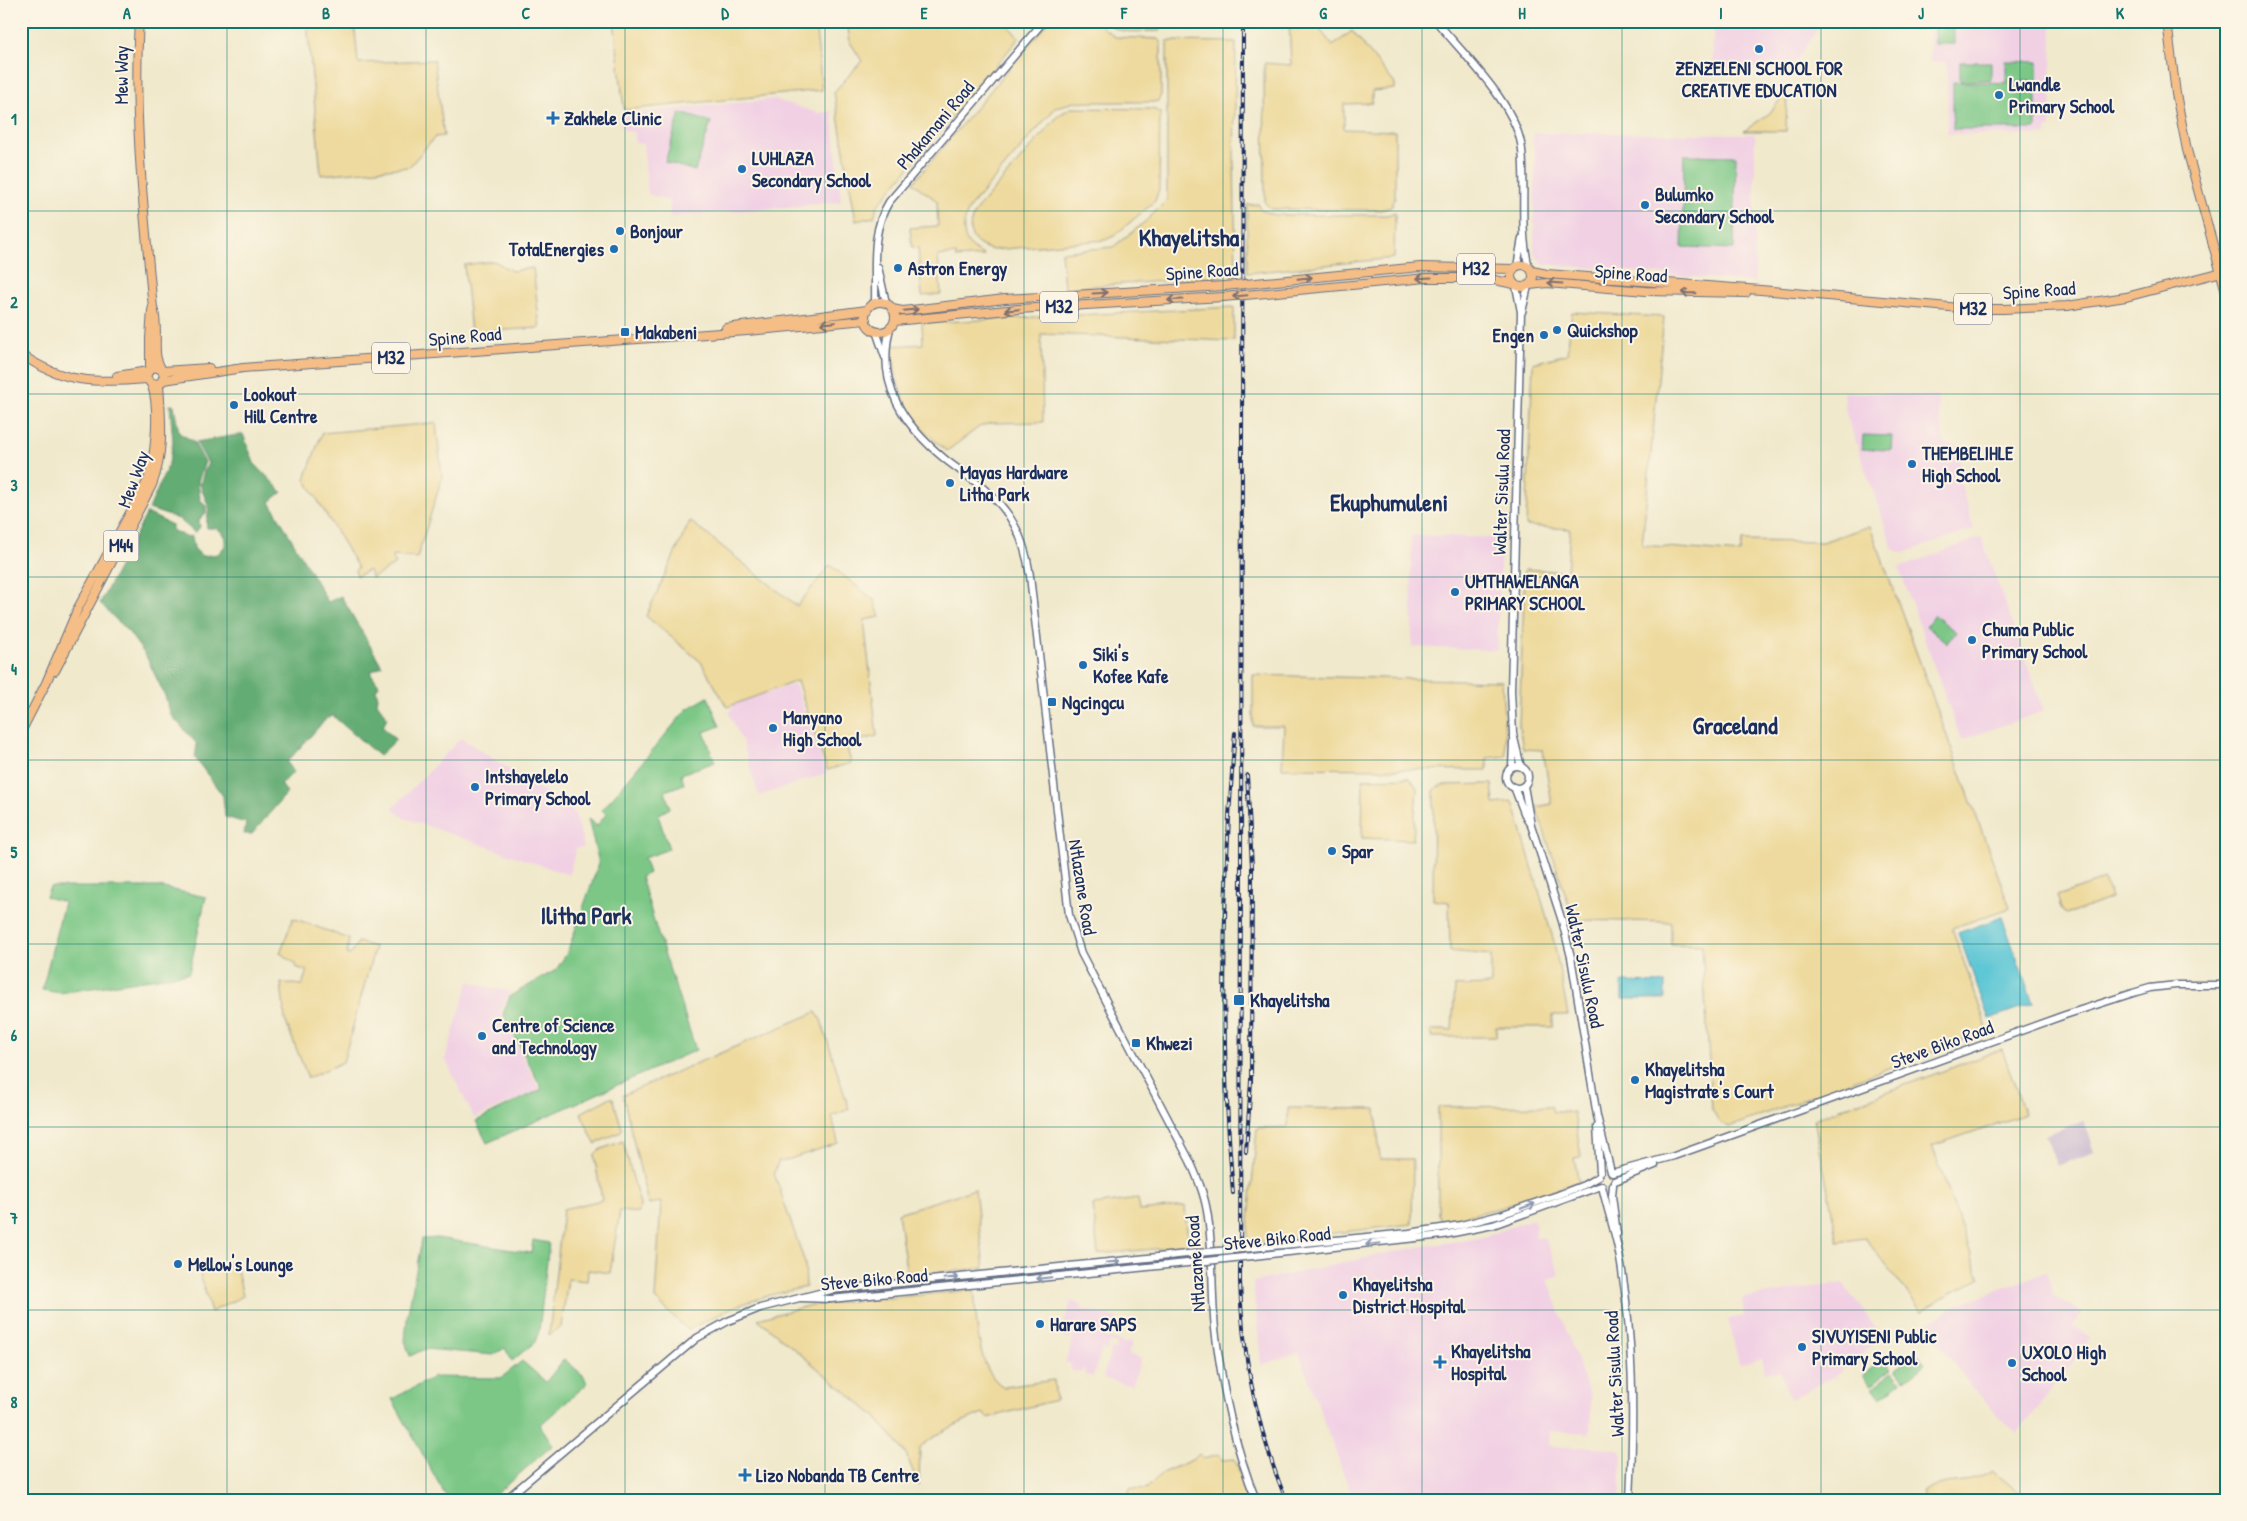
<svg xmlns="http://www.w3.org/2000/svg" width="2247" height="1521" font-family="'Patrick Hand',sans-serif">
  <rect width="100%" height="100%" fill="#fcf5e5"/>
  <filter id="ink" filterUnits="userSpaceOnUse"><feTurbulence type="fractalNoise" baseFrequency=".02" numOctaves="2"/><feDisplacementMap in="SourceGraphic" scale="10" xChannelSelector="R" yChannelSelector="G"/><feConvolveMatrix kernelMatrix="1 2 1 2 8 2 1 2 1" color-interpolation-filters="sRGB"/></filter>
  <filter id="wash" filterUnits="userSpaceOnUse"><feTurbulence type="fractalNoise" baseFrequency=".0096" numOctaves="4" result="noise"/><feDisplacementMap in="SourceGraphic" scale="20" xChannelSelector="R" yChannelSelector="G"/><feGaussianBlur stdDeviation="1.12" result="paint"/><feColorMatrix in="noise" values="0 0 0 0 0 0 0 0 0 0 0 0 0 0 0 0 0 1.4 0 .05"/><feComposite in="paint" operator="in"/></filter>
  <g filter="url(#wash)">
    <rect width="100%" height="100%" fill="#f0e9cc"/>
    <path fill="#f1d0e4" d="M1930 21H2052L2051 128H2047V135L1947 134V62H1930Z
      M1714 22 1822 23 1790 70 1712 69Z
      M774 99 818 113 832 111 841 202 670 217V201L648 194 643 144 635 143 634 132 627 131 621 126V115Z
      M1535 133 1755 134V282L1544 264 1534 254 1535 155 1532 137Z
      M1844 392 1937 396 1944 443 1962 447 1958 475 1974 529 1903 553 1893 549 1846 413Z
      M1411 535 1501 538 1497 650 1412 647Z
      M1981 537 2044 711 1961 740 1899 568Z
      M795 684 826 773 759 796 742 741 729 714 733 705Z
      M461 738 570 808 576 816 584 847 576 848 569 875 404 818 392 809Z
      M469 981 491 988 510 991 500 1013 540 1090 474 1118 445 1059Z
      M1533 1219 1535 1224H1537L1535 1237 1545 1238 1560 1275 1548 1279 1591 1399 1590 1433 1550 1431 1549 1446 1619 1449 1622 1452 1620 1500H1541L1472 1496V1493L1350 1491 1299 1353 1261 1365 1253 1282 1412 1248 1480 1238Z
      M2046 1272 2054 1295 2082 1313 2074 1325 2090 1339 2017 1434 1971 1387 1925 1325 1957 1305Z
      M1843 1283 1882 1337 1833 1377 1790 1400 1780 1371 1765 1373 1762 1358 1739 1364 1728 1319 1744 1316 1742 1298Z
      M1071 1301 1082 1305 1081 1308 1117 1318 1114 1328 1109 1327 1106 1337 1127 1344 1128 1341 1133 1343 1127 1354 1141 1358 1132 1386 1103 1378 1111 1349 1115 1350 1117 1344 1110 1342 1107 1351 1102 1349 1093 1377 1084 1374 1085 1369 1083 1368 1081 1373 1070 1370 1071 1364 1065 1362 1075 1333 1072 1332 1071 1338 1060 1335Z"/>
    <path fill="#cebed1" d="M2084 1121 2095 1152 2057 1166 2045 1135Z"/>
    <path fill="#7bc786" stroke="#4b7b72" d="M1935 21H1954V44H1935Z
      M2006 61 2038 62V81H2006Z
      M1960 62H1991V80L1960 81Z
      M1953 82 2036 83V129H1953Z
      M680 113 711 122 695 171 665 162Z
      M1684 155 1736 156 1734 249 1682 247Z
      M1863 435 1892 436 1891 450 1862 449Z
      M1934 615 1956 632 1947 643 1926 626Z
      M708 697 720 726 704 732 715 762 681 774 684 784 665 791 670 808 658 815 669 849 644 858 649 873 641 877 657 931 696 1050 487 1143 476 1121 542 1089 503 1014 510 996 556 970 567 953 599 863 588 819 597 826 606 814 602 810 687 709Z
      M50 887H159L206 897 189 973 60 993 42 990 64 902 46 897Z
      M437 1238 531 1253 533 1240 549 1243 539 1331 535 1342 512 1361 505 1348 493 1355 425 1349 410 1356 405 1341 407 1318 422 1239Z
      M1917 1354 1925 1364 1904 1380 1896 1369Z
      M564 1359 584 1376 587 1384 540 1425 553 1445 489 1500H448L392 1399 434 1377 501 1378 522 1361 546 1382Z
      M1883 1359 1892 1369 1871 1385 1863 1375Z
      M1893 1372 1901 1382 1880 1397 1873 1387Z"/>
    <path fill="#64ac73" stroke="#406e68" d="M170 405H174L179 433 193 441 205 462 198 481 200 499 206 506V513L199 520 200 527 195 533 179 519 149 509 169 463 173 442Z
      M243 434 254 463 282 492 270 502 328 602 341 596 382 666 370 672 379 685 376 690 378 697 377 703 387 717 383 727 396 740 379 756 333 716 327 718 287 762 294 772 281 784 287 793 252 834H244L246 823 225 817 223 796 195 758 197 744 171 715 165 696 146 656 130 634 100 603 147 513 172 525V530L186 537 192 536 194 548 202 556 218 554 225 546V536L217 528H207C205 520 210 513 208 505 200 484 197 487 208 463L196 442Z"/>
    <path fill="#eeda9e" stroke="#84847e" d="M307 21H354L358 63 434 60 444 136 435 137 409 167 321 175Z
      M614 21H815L822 90 624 110Z
      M847 21H1007L1011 29 1019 38 877 206 874 217 856 221 834 92 862 61 850 42Z
      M1049 21H1095L1115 37 1159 39 1161 42V95L1158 101 1153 102H1075L1056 107 970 207C963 221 959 238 974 249 977 252 981 253 984 256L956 258V254L938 256 941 294 922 296 918 248 912 247 910 228 938 226 937 201 913 183Z
      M1104 21H1161L1160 30 1158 31C1136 31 1121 36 1104 21Z
      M1289 21H1313L1333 46 1352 31 1395 84V89L1372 91V103L1344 104V129L1395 131V198L1391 207 1381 210 1276 209H1271L1265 203 1264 63 1291 65Z
      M1167 41 1236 42 1234 159 1236 276 1064 288 1061 252 1113 247 1146 221 1167 200Z
      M1787 91 1786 131H1744L1770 113Z
      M1071 108 1152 109 1160 112 1159 189 1155 201 1114 236 1105 240 993 250C970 245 964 229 977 209L1059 115Z
      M1258 204 1261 210 1275 215H1388L1395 212 1394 258 1247 273V205Z
      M494 261 512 271 533 268 540 328 471 332 464 265Z
      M1234 307V341L1041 334 1043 422 991 423 979 427 947 451C910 422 895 393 893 346L923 344 922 323Z
      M1572 312 1664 317 1642 545 1740 553 1742 541 1822 542 1870 526 2010 908 1952 928 1988 1031 1729 1127 1720 1122 1712 1110 1702 945 1671 944V922L1574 920 1536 807 1552 804 1543 750 1523 749 1519 725 1525 569 1567 572 1570 529 1526 526 1533 363 1567 354Z
      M436 423 442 478 417 558 392 556 396 564 372 578 369 570 357 576 355 570 358 568 357 566 305 479 322 433Z
      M690 521 797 606 830 565 874 600 880 617 864 620 877 736 846 744 851 763 827 770 797 681 727 707 701 662 646 616Z
      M1253 675 1502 681 1506 756 1487 758V770L1282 768 1284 726H1253Z
      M1410 778 1417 788 1413 840 1362 838 1363 779Z
      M1492 784 1494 804 1513 802 1554 942 1568 1015H1553V1027H1496V1037H1431V1030H1452L1455 986 1491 985V955L1450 951 1449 902 1433 900 1434 791 1437 787 1443 785Z
      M2104 880 2111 898 2073 913 2066 914 2062 911 2057 896Z
      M293 918 349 939 347 955H350L358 942 375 947 343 1062 308 1078 285 1020 281 983 302 985 307 971 296 967V964L280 953Z
      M816 1012 821 1020 849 1109 832 1116 838 1143 781 1162 779 1160 774 1173 805 1263 806 1287 770 1295 733 1307 688 1330 655 1299 661 1202 648 1204 623 1095Z
      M2002 1049 2025 1114 1932 1146 1980 1279 1951 1292 1922 1312 1865 1238 1838 1242 1814 1119Z
      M609 1098H613L622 1129 620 1132 595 1144 581 1113Z
      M1551 1106 1553 1112H1574L1581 1157 1574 1158 1579 1182 1499 1208 1447 1221 1440 1219 1438 1215V1107Z
      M1288 1108 1376 1109 1380 1159H1413L1412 1224 1247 1243 1257 1128 1288 1127Z
      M623 1141 640 1205 639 1213 620 1211 610 1273 588 1270 587 1281 568 1279 561 1327 549 1335 563 1209 602 1200 594 1155 599 1150Z
      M975 1189 984 1268 907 1276 898 1213Z
      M1138 1199 1140 1211 1185 1206 1188 1246 1098 1254 1093 1205Z
      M235 1261 243 1296 211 1312 199 1270Z
      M974 1290C977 1319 976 1371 1004 1387L1054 1380 1056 1400 987 1418 983 1413C960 1422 940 1432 920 1447L919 1486 905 1452 875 1416 758 1319 811 1305Z
      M1199 1454 1203 1459 1219 1455 1222 1460 1235 1459 1249 1500H1126L1130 1488 1146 1489 1162 1473 1194 1459Z
      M1993 1471 2028 1500H1925L1922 1493C1943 1477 1973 1486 1993 1471Z"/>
    <path fill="#5bc6d5" stroke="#3b7a9a" d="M2002 917 2033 1003 1989 1019 1958 933Z
      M1622 982 1665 983V999H1622Z"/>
  </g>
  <g filter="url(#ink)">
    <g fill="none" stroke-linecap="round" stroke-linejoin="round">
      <g stroke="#667084" stroke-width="9">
        <path id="minor" d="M1436 21C1464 55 1518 106 1522 150 1526 189 1519 229 1529 268
          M878 267 886 303
          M1517 267 1522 238
          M1516 286 1521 312 1511 691 1513 734 1521 767
          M875 303C876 269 870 232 889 202L1044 21
          M1522 312 1528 286
          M890 328C876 385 903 425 946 460 968 477 993 492 1009 516 1021 534 1027 555 1030 576L1069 915 1081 953 1190 1161C1197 1177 1204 1193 1207 1211 1214 1250 1211 1290 1215 1329 1222 1388 1234 1445 1256 1500
          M876 331 885 357
          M1506 777a11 11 0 1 1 22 0a11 11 0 1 1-22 0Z
          M1512 767 1513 743
          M1524 786 1531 825 1562 921 1571 957 1597 1116 1611 1172
          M1514 787 1526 818 1530 824
          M1597 1127 1600 1172
          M1612 1173 1674 1156 2065 1015 2133 993 2150 988 2176 985H2226
          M1615 1181 1655 1165
          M1613 1185 1612 1196 1617 1234
          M1602 1186C1607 1209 1615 1231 1619 1253 1634 1335 1634 1417 1630 1500
          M1252 1248 1409 1233 1461 1225 1500 1215 1558 1195 1584 1185 1598 1177
          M1253 1256 1443 1235 1493 1225 1601 1186
          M801 1298 831 1299 1197 1262
          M505 1500 697 1338 728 1321 760 1308 831 1290 1197 1253"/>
      </g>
      <g stroke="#667084" stroke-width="10">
        <path id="major" d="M139 21C133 117 144 213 153 308 158 322 155 337 156 352 156 362 161 367 164 375L161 383 152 384
          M2167 21 2176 94 2187 150 2226 292
          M1511 276a11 11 0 1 1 22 0a11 11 0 1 1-22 0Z
          M1532 271 1547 274 1761 290 1971 309H2004L2067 306 2126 297 2226 271
          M1256 283 1420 267 1514 269
          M1530 285 1547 283 1646 291 1746 293
          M1256 294 1426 278H1485L1514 284
          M865 317a15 15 0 1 1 30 0a15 15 0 1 1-30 0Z
          M892 309 903 311 1005 299 1224 286
          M895 321 1018 309 1223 297
          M726 328 867 310
          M21 354C63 384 98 383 147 379
          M150 369V338L152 310
          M163 371 209 368
          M117 376 148 371
          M164 380 243 368 747 331 866 320
          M55 671 152 485C165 451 161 419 159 384
          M21 732 46 683 78 608 148 480C155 458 160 409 152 386 151 383 148 381 146 376L150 369 155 367 160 369"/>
      </g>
      <use href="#minor" stroke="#fff" stroke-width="6"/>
      <use href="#major" stroke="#f6be87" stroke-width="8"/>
      <g stroke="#1b2f5e" stroke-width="4">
        <path id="rail" d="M1243 21 1240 1281C1242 1357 1257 1429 1286 1500
          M1246 1152 1251 1081 1252 867 1247 775
          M1233 1193C1220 1040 1222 886 1235 733"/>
      </g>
      <use href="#rail" stroke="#fcf5e5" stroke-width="2" stroke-dasharray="5.5" stroke-linecap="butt"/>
      <g stroke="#667084" stroke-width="9" stroke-linecap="butt">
        <path id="minor-bridge" d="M1197 1253 1252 1248
          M1197 1262 1253 1256"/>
      </g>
      <g stroke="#667084" stroke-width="10" stroke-linecap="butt">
        <path id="major-bridge" d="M1224 286 1256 283
          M1223 297 1256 294"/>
      </g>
      <use href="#minor-bridge" stroke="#fff" stroke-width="6"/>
      <use href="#major-bridge" stroke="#f6be87" stroke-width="8"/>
    </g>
    <defs><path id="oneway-shaft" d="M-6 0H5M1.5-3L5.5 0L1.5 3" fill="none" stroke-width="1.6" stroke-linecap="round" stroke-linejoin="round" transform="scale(1.25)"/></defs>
    <g stroke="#7e6f70">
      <use href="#oneway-shaft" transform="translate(1305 278) rotate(-6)"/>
      <use href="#oneway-shaft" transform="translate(1424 278) rotate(177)"/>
      <use href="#oneway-shaft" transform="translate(1555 283) rotate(-176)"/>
      <use href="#oneway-shaft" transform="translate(1100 293) rotate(-3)"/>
      <use href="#oneway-shaft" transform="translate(1689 293) rotate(-179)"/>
      <use href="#oneway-shaft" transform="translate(1240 296) rotate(175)"/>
      <use href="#oneway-shaft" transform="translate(1175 300) rotate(177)"/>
      <use href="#oneway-shaft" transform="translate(911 310) rotate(-6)"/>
      <use href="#oneway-shaft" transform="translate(1012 310) rotate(175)"/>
      <use href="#oneway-shaft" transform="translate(828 323) rotate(175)"/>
    </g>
    <g stroke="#8d97ae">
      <use href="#oneway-shaft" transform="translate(1528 1206) rotate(-19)"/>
      <use href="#oneway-shaft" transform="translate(1373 1244) rotate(174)"/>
      <use href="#oneway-shaft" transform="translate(1113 1262) rotate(-6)"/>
      <use href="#oneway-shaft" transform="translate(951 1278) rotate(-6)"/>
      <use href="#oneway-shaft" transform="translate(1044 1278) rotate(174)"/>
    </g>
  </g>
  <path fill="none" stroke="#0f766e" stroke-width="1" stroke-opacity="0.55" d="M227 21V1500M426 21V1500M625 21V1500M825 21V1500M1024 21V1500M1223 21V1500M1422 21V1500M1622 21V1500M1821 21V1500M2020 21V1500M21 211H2226M21 394H2226M21 577H2226M21 760H2226M21 944H2226M21 1127H2226M21 1310H2226"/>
  <g fill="#1f6fb2" stroke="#fcf5e5" stroke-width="2">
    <circle cx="1759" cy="49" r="5"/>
    <circle cx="1999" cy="95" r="5"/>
    <path d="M550.5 110.5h5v5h5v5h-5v5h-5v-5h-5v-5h5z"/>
    <circle cx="742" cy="169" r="5"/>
    <circle cx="1645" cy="205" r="5"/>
    <circle cx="620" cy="231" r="5"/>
    <circle cx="614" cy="249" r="5"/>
    <circle cx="898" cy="268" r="5"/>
    <circle cx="1557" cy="330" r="5"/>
    <rect x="620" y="327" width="10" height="10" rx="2.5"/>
    <circle cx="1544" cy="335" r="5"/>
    <circle cx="234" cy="405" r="5"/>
    <circle cx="1912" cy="464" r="5"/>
    <circle cx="950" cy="483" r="5"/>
    <circle cx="1455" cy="592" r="5"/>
    <circle cx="1972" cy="640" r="5"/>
    <circle cx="1083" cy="665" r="5"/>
    <rect x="1047" y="697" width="10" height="10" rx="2.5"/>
    <circle cx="773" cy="728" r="5"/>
    <circle cx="475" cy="787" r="5"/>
    <circle cx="1332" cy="851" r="5"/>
    <rect x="1233" y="994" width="12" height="12" rx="2.5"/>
    <circle cx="482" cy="1036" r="5"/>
    <rect x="1131" y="1038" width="10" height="10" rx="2.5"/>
    <circle cx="1635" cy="1080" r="5"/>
    <circle cx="178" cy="1264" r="5"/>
    <circle cx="1343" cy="1295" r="5"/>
    <circle cx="1040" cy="1324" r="5"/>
    <circle cx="1802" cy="1347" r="5"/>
    <path d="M1437.5 1354.5h5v5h5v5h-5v5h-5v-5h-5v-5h5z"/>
    <circle cx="2012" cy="1363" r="5"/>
    <path d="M742.5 1467.5h5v5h5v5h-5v5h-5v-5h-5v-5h5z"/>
  </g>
  <g text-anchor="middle" stroke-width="4" stroke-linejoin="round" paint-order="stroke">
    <g fill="#fcf5e5" stroke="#5e6a86" stroke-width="1">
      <rect x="1457" y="253.5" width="38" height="31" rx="4"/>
      <rect x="1040" y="291.5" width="38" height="31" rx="4"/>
      <rect x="1954" y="293.5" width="38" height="31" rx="4"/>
      <rect x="372" y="342.5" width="38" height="31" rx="4"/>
      <rect x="103.5" y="530.5" width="35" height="31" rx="4"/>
    </g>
    <g font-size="18" font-weight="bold" fill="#1b2f5e">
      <text x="1476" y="275">M32</text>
      <text x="1059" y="313">M32</text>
      <text x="1973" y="315">M32</text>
      <text x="391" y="364">M32</text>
      <text x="121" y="552">M44</text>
    </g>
    <g font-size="19" font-weight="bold" fill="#1b2f5e" stroke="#fcf5e5" text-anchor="start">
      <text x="1759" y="75" text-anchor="middle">ZENZELENI SCHOOL FOR<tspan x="1759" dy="22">CREATIVE EDUCATION</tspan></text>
      <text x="2009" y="91">Lwandle<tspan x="2009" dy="22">Primary School</tspan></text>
      <text x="564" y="125">Zakhele Clinic</text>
      <text x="752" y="165">LUHLAZA<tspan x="752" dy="22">Secondary School</tspan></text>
      <text x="1655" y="201">Bulumko<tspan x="1655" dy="22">Secondary School</tspan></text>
      <text x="630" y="238">Bonjour</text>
      <text x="604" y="256" text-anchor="end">TotalEnergies</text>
      <text x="908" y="275">Astron Energy</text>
      <text x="1567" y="337">Quickshop</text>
      <text x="635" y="339">Makabeni</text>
      <text x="1534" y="342" text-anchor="end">Engen</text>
      <text x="244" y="401">Lookout<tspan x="244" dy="22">Hill Centre</tspan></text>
      <text x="1922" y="460">THEMBELIHLE<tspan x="1922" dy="22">High School</tspan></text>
      <text x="960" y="479">Mayas Hardware<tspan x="960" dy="22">Litha Park</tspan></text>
      <text x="1465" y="588">UMTHAWELANGA<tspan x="1465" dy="22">PRIMARY SCHOOL</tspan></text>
      <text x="1982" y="636">Chuma Public<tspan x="1982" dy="22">Primary School</tspan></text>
      <text x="1093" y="661">Siki's<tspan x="1093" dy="22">Kofee Kafe</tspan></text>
      <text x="1062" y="709">Ngcingcu</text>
      <text x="783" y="724">Manyano<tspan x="783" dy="22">High School</tspan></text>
      <text x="485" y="783">Intshayelelo<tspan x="485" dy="22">Primary School</tspan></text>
      <text x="1342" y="858">Spar</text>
      <text x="1250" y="1007">Khayelitsha</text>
      <text x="492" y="1032">Centre of Science<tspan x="492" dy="22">and Technology</tspan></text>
      <text x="1146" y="1050">Khwezi</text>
      <text x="1645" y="1076">Khayelitsha<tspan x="1645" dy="22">Magistrate's Court</tspan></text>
      <text x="188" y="1271">Mellow's Lounge</text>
      <text x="1353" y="1291">Khayelitsha<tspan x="1353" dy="22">District Hospital</tspan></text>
      <text x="1050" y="1331">Harare SAPS</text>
      <text x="1812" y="1343">SIVUYISENI Public<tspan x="1812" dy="22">Primary School</tspan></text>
      <text x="1451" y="1358">Khayelitsha<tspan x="1451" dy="22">Hospital</tspan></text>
      <text x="2022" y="1359">UXOLO High<tspan x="2022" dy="22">School</tspan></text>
      <text x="756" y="1482">Lizo Nobanda TB Centre</text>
    </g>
    <g font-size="19" fill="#1b2f5e" stroke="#fcf5e5">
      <text transform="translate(121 75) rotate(-90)" y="7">Mew Way</text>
      <text transform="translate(935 125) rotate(-50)" y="7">Phakamani Road</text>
      <text transform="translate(1202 271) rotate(-4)" y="7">Spine Road</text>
      <text transform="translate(1631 273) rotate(4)" y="7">Spine Road</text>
      <text transform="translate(2039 290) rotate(-4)" y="7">Spine Road</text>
      <text transform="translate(465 336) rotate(-5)" y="7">Spine Road</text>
      <text transform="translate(133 479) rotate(-70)" y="7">Mew Way</text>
      <text transform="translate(1501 492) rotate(-88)" y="7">Walter Sisulu Road</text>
      <text transform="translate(1083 887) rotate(81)" y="7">Ntlazane Road</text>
      <text transform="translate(1585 966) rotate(78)" y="7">Walter Sisulu Road</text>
      <text transform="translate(1942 1044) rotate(-20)" y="7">Steve Biko Road</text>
      <text transform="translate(1277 1238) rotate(-6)" y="7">Steve Biko Road</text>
      <text transform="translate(1195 1264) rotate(-94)" y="7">Ntlazane Road</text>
      <text transform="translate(874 1279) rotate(-5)" y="7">Steve Biko Road</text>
      <text transform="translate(1614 1374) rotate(-93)" y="7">Walter Sisulu Road</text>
    </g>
    <g font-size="24" font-weight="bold" fill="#1b2f5e" stroke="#fcf5e5">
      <text x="1189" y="246">Khayelitsha</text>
      <text x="1389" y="511">Ekuphumuleni</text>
      <text x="1735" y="734">Graceland</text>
      <text x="586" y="924">Ilitha Park</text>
    </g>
  </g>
  <rect width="2247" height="1521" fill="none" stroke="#fcf5e5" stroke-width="55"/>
  <rect x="28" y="28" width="2192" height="1466" fill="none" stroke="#0f766e" stroke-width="2"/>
  <g font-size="16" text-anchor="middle" font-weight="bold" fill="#0f766e">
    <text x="127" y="19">A</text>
    <text x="326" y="19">B</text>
    <text x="526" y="19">C</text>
    <text x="725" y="19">D</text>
    <text x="924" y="19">E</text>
    <text x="1124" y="19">F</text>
    <text x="1323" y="19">G</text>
    <text x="1522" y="19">H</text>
    <text x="1721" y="19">I</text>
    <text x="1921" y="19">J</text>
    <text x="2120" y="19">K</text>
    <text x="14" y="125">1</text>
    <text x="14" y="308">2</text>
    <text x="14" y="491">3</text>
    <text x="14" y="675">4</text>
    <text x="14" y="858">5</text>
    <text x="14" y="1041">6</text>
    <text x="14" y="1224">7</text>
    <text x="14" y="1408">8</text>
  </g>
</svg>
